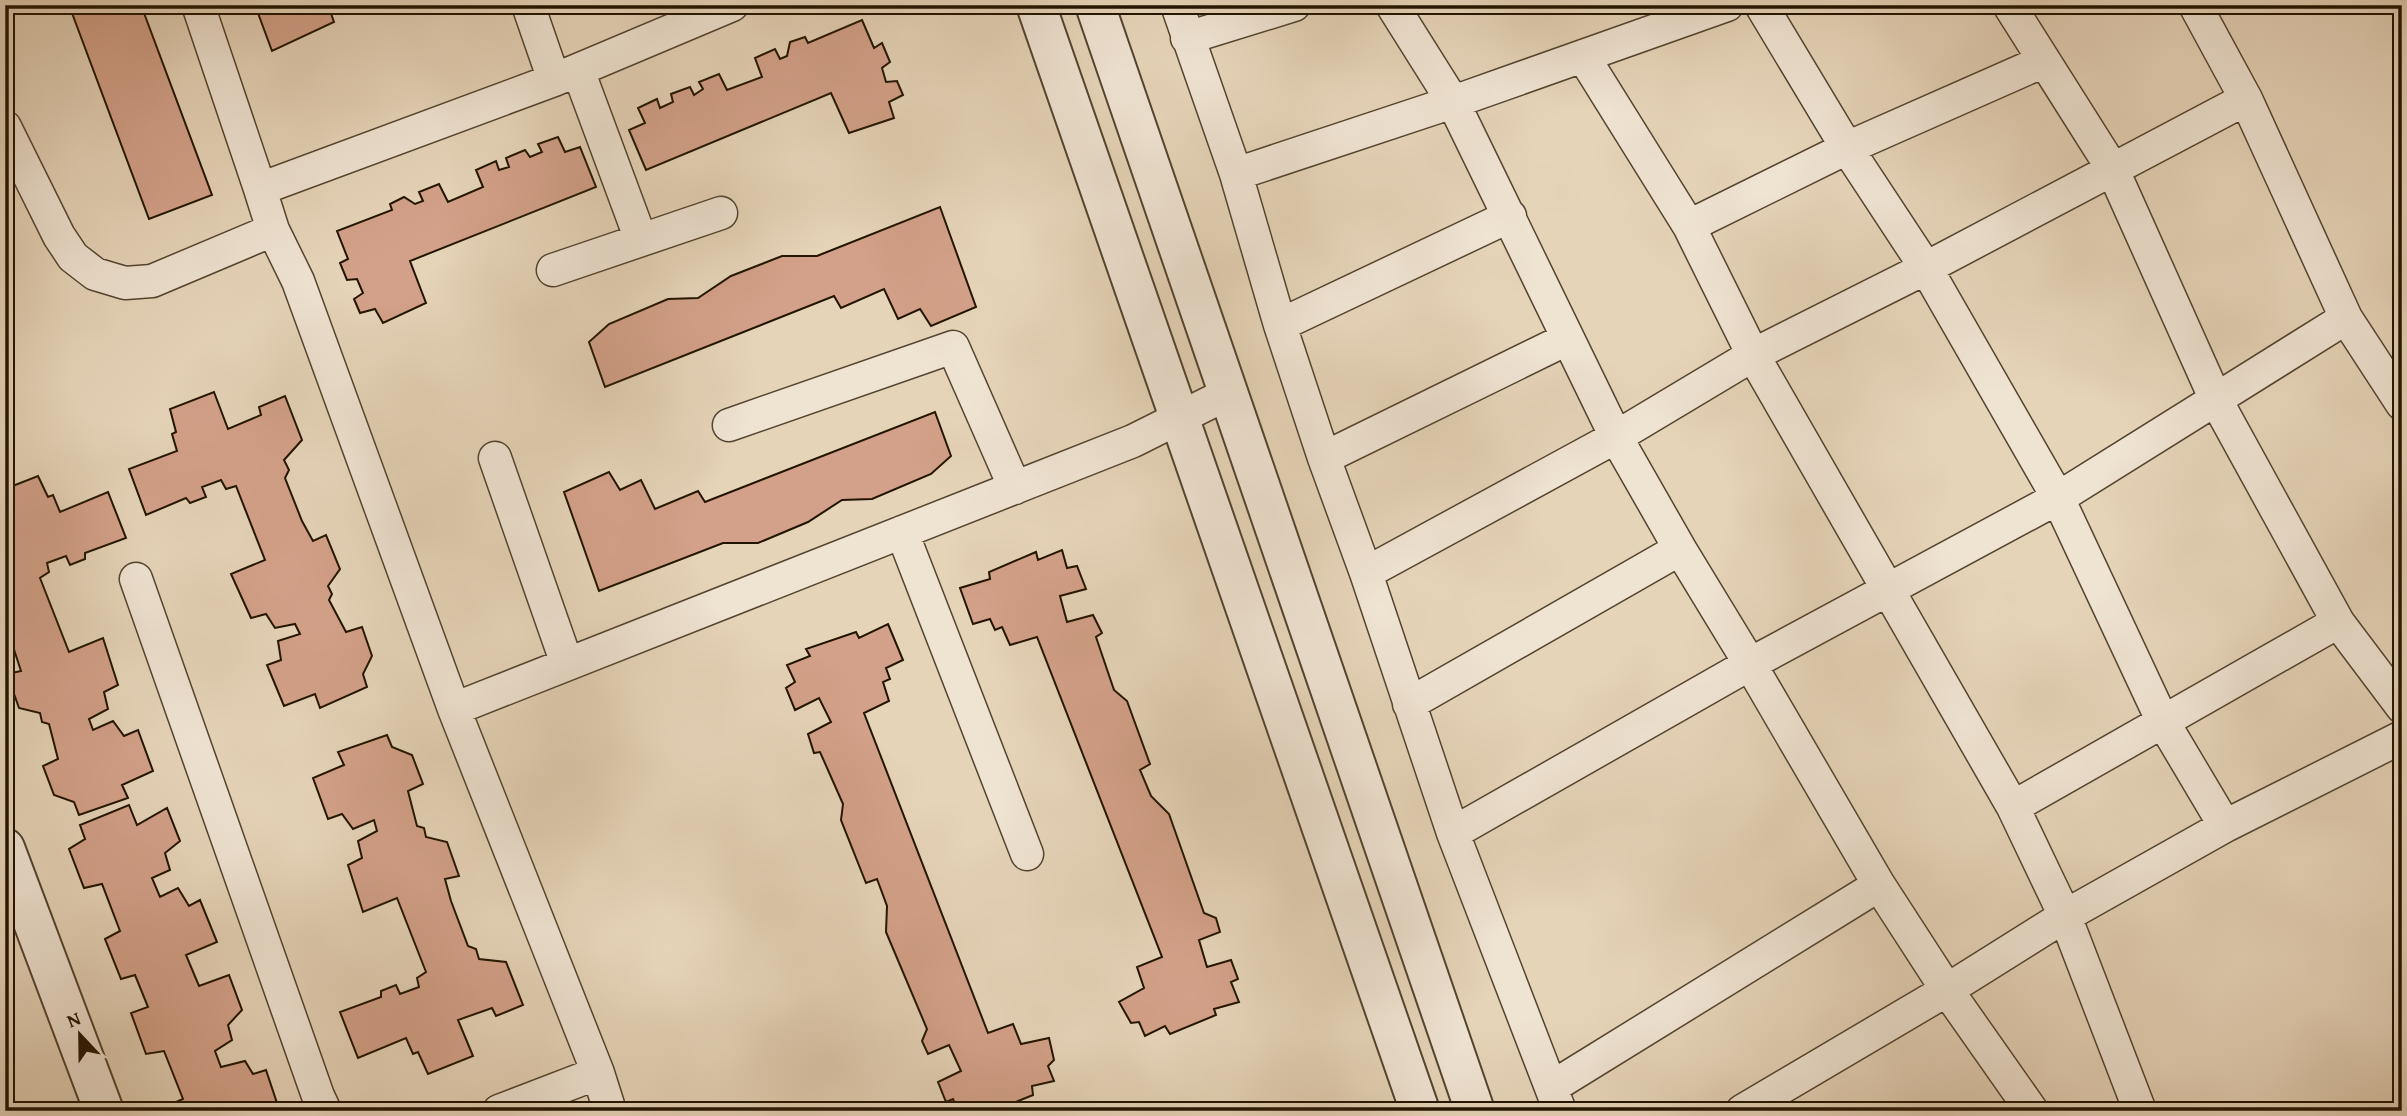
<svg xmlns="http://www.w3.org/2000/svg" width="2407" height="1116" font-family="'Gentium Book Plus',serif">
  <rect width="100%" height="100%" fill="#e6d4b9"/>
  <filter id="stains"><feTurbulence type="fractalNoise" baseFrequency=".00286" numOctaves="4"/><feColorMatrix values="0 0 0 0 .2 0 0 0 0 .09 0 0 0 0 .02 0 0 0 .5 -.17"/></filter>
  <radialGradient id="worn" r=".72"><stop offset=".6" stop-color="#630" stop-opacity="0"/><stop offset="1" stop-color="#630" stop-opacity=".3"/></radialGradient>
  <path fill="#d3a189" stroke="#221401" stroke-width="2" d="M69 5H141L212 195 149 219Z
    M255 5H328L334 22 272 51Z
    M862 20 874 48 882 43 890 62 882 68 886 82 897 81 903 95 889 102 894 118 849 133 831 93 646 170 629 130 645 123 638 108 657 99 660 108 673 102 671 94 690 87 694 95 703 89 699 82 719 74 727 90 762 77 755 58 775 49 780 59 787 56 790 42 805 37 808 43Z
    M558 137 565 152 580 147 596 187 410 261 426 303 383 323 375 309 360 313 354 299 363 293 357 279 347 280 340 263 348 259 337 231 392 210 390 204 404 197 415 204 423 201 419 192 439 184 448 202 483 187 476 170 496 161 499 170 509 167 506 158 525 150 530 157 542 152 538 144Z
    M940 207 976 307 931 326 920 309 898 319 884 289 841 308 834 296 605 387 589 342 609 324 668 299 698 298 731 276 782 256H817Z
    M214 392 228 429 261 415 259 407 285 396 302 440 284 460 289 470 285 478 302 521 313 541 326 535 340 569 328 586 332 594 329 600 346 632 362 627 372 656 363 674 367 687 320 708 315 694 284 706 267 665 281 660 278 641 300 634 295 624 275 628 266 614 251 618 231 574 265 560 236 486 226 489 221 480 202 487 206 497 190 503 186 498 146 515 129 469 177 451 172 434 176 432 170 409Z
    M935 412 951 456 931 474 872 499 842 500 808 522 758 543H723L599 591 564 492 609 472 620 490 641 480 655 509 698 491 705 502Z
    M38 476 48 497 53 495 60 512 108 492 126 538 85 553V559L70 565 66 556 47 563 49 572 40 578 69 652 103 638 118 685 104 692 108 709 89 719 93 730 113 721 124 736 138 730 153 771 122 785 128 798 79 815 74 802 54 795 43 766 58 759 49 724 42 722 40 713 19 708 7 674 21 671 5 622V530L8 529 5 522V489Z
    M1062 550 1067 568 1077 566 1086 589 1060 596 1067 622 1093 615 1102 633 1096 637 1114 690 1127 701 1150 764 1140 770 1151 796 1169 814 1204 913 1216 918 1220 932 1199 940 1207 967 1231 960 1238 979 1231 982 1239 1002 1214 1009 1216 1015 1170 1034 1165 1026 1145 1036 1139 1022 1131 1023 1119 1002 1144 988 1137 967 1162 957 1037 637 1010 645 1002 627 995 630 990 619 973 624 960 588 990 579 989 572 1036 552 1038 560Z
    M888 624 903 660 886 668 890 679 883 682 889 701 864 713 988 1033 1013 1024 1021 1044 1049 1038 1054 1060 1048 1066 1054 1081 1032 1086 1033 1095 993 1111H985L984 1107 975 1111H958L953 1099 946 1102 938 1082 961 1071 949 1045 928 1054 922 1041 927 1029 886 932 887 906 877 879 866 883 841 820 843 804 820 752 814 753 808 734 831 722 819 698 795 710 786 688 795 682 787 665 810 656 806 649 856 632 859 638Z
    M387 735 392 747 412 755 423 784 408 791 417 826 424 828 426 837 447 842 459 876 445 879 451 901 468 946 476 949 479 959 506 962 523 1005 496 1016 492 1008 458 1020 473 1056 428 1074 418 1052 413 1054 406 1038 358 1058 340 1012 381 997V991L396 985 400 994 419 987 417 978 426 972 397 898 363 912 348 865 362 858 358 841 377 831 374 820 353 829 342 814 328 819 313 778 344 765 338 752Z
    M129 805 137 825 167 808 180 841 165 853 170 870 152 878 160 897 178 888 189 906 200 900 217 942 186 955 199 986 229 975 242 1010 228 1025 232 1040 215 1051 221 1067 245 1061 253 1074 266 1070 277 1103 263 1111H169L167 1106 183 1099 164 1051 146 1054 131 1013 148 1007 135 975 121 979 105 939 120 931 102 884 84 888 69 849 85 839 80 825Z"/>
  <g fill="none" stroke-linecap="round" stroke-linejoin="round">
    <g stroke="#53442f" stroke-width="35">
      <path id="minor" d="M198 5 260 189
        M528 5 554 80
        M1177 5 1236 174 1280 325 1324 458 1366 573 1453 833 1560 1111
        M1392 5 1453 102 1616 437 1680 549 1750 664 1879 885 1947 990 2032 1111
        M1761 5 1847 148 1926 268 2058 498 2162 720 2225 826
        M2009 5 2112 168 2216 400 2338 622 2402 707
        M2195 5 2246 99 2346 318 2402 404
        M1187 38 1294 5
        M1583 56 1689 226 1753 355 2013 807 2065 916 2140 1111
        M578 70 641 240
        M5 127 59 236 73 257 95 274 125 283 152 281 273 230
        M1236 174 1453 102 1727 5
        M1689 226 1847 148 2044 61
        M553 270 721 213
        M1280 325 1510 216
        M729 425 953 347 1015 488
        M495 458 567 664
        M1324 458 1567 339
        M902 532 1027 854
        M1366 573 1616 437 1753 355 1926 268 2246 99
        M136 579 318 1096 325 1111
        M1409 704 1680 549
        M454 709 1133 441 1227 394
        M2013 807 2338 622
        M1453 833 1750 664 2058 498 2346 318
        M1552 1087 1879 885
        M499 1111 598 1073
        M610 1111 598 1073 454 709 298 281 273 230 260 189 554 80 732 5
        M1742 1111 1947 990 2065 916 2225 826 2402 737"/>
    </g>
    <g stroke="#53442f" stroke-width="42">
      <path id="tertiary" d="M1036 5 1420 1111
        M1095 5 1475 1111
        M5 848 104 1111"/>
    </g>
    <use href="#minor" stroke="#efe3d2" stroke-width="32"/>
    <use href="#tertiary" stroke="#efe3d2" stroke-width="38"/>
  </g>
  <rect width="2407" height="1116" fill="none" stroke="#e6d4b9" stroke-width="28"/>
  <rect x="7" y="7" width="2393" height="1102" fill="none" stroke="#221401" stroke-width="3.5"/>
  <rect x="14" y="14" width="2379" height="1088" fill="none" stroke="#221401" stroke-width="2"/>
  <g transform="translate(80 1035) rotate(338)" stroke="#efe3d2" stroke-width="5" paint-order="stroke">
  <path d="M0-5L12 26L0 18L-12 26Z" fill="#221401"/>
  <text y="-10" font-size="19" font-weight="bold" text-anchor="middle" fill="#221401">N</text>
  </g>
  <rect width="100%" height="100%" filter="url(#stains)"/>
  <rect width="100%" height="100%" fill="url(#worn)"/>
</svg>
